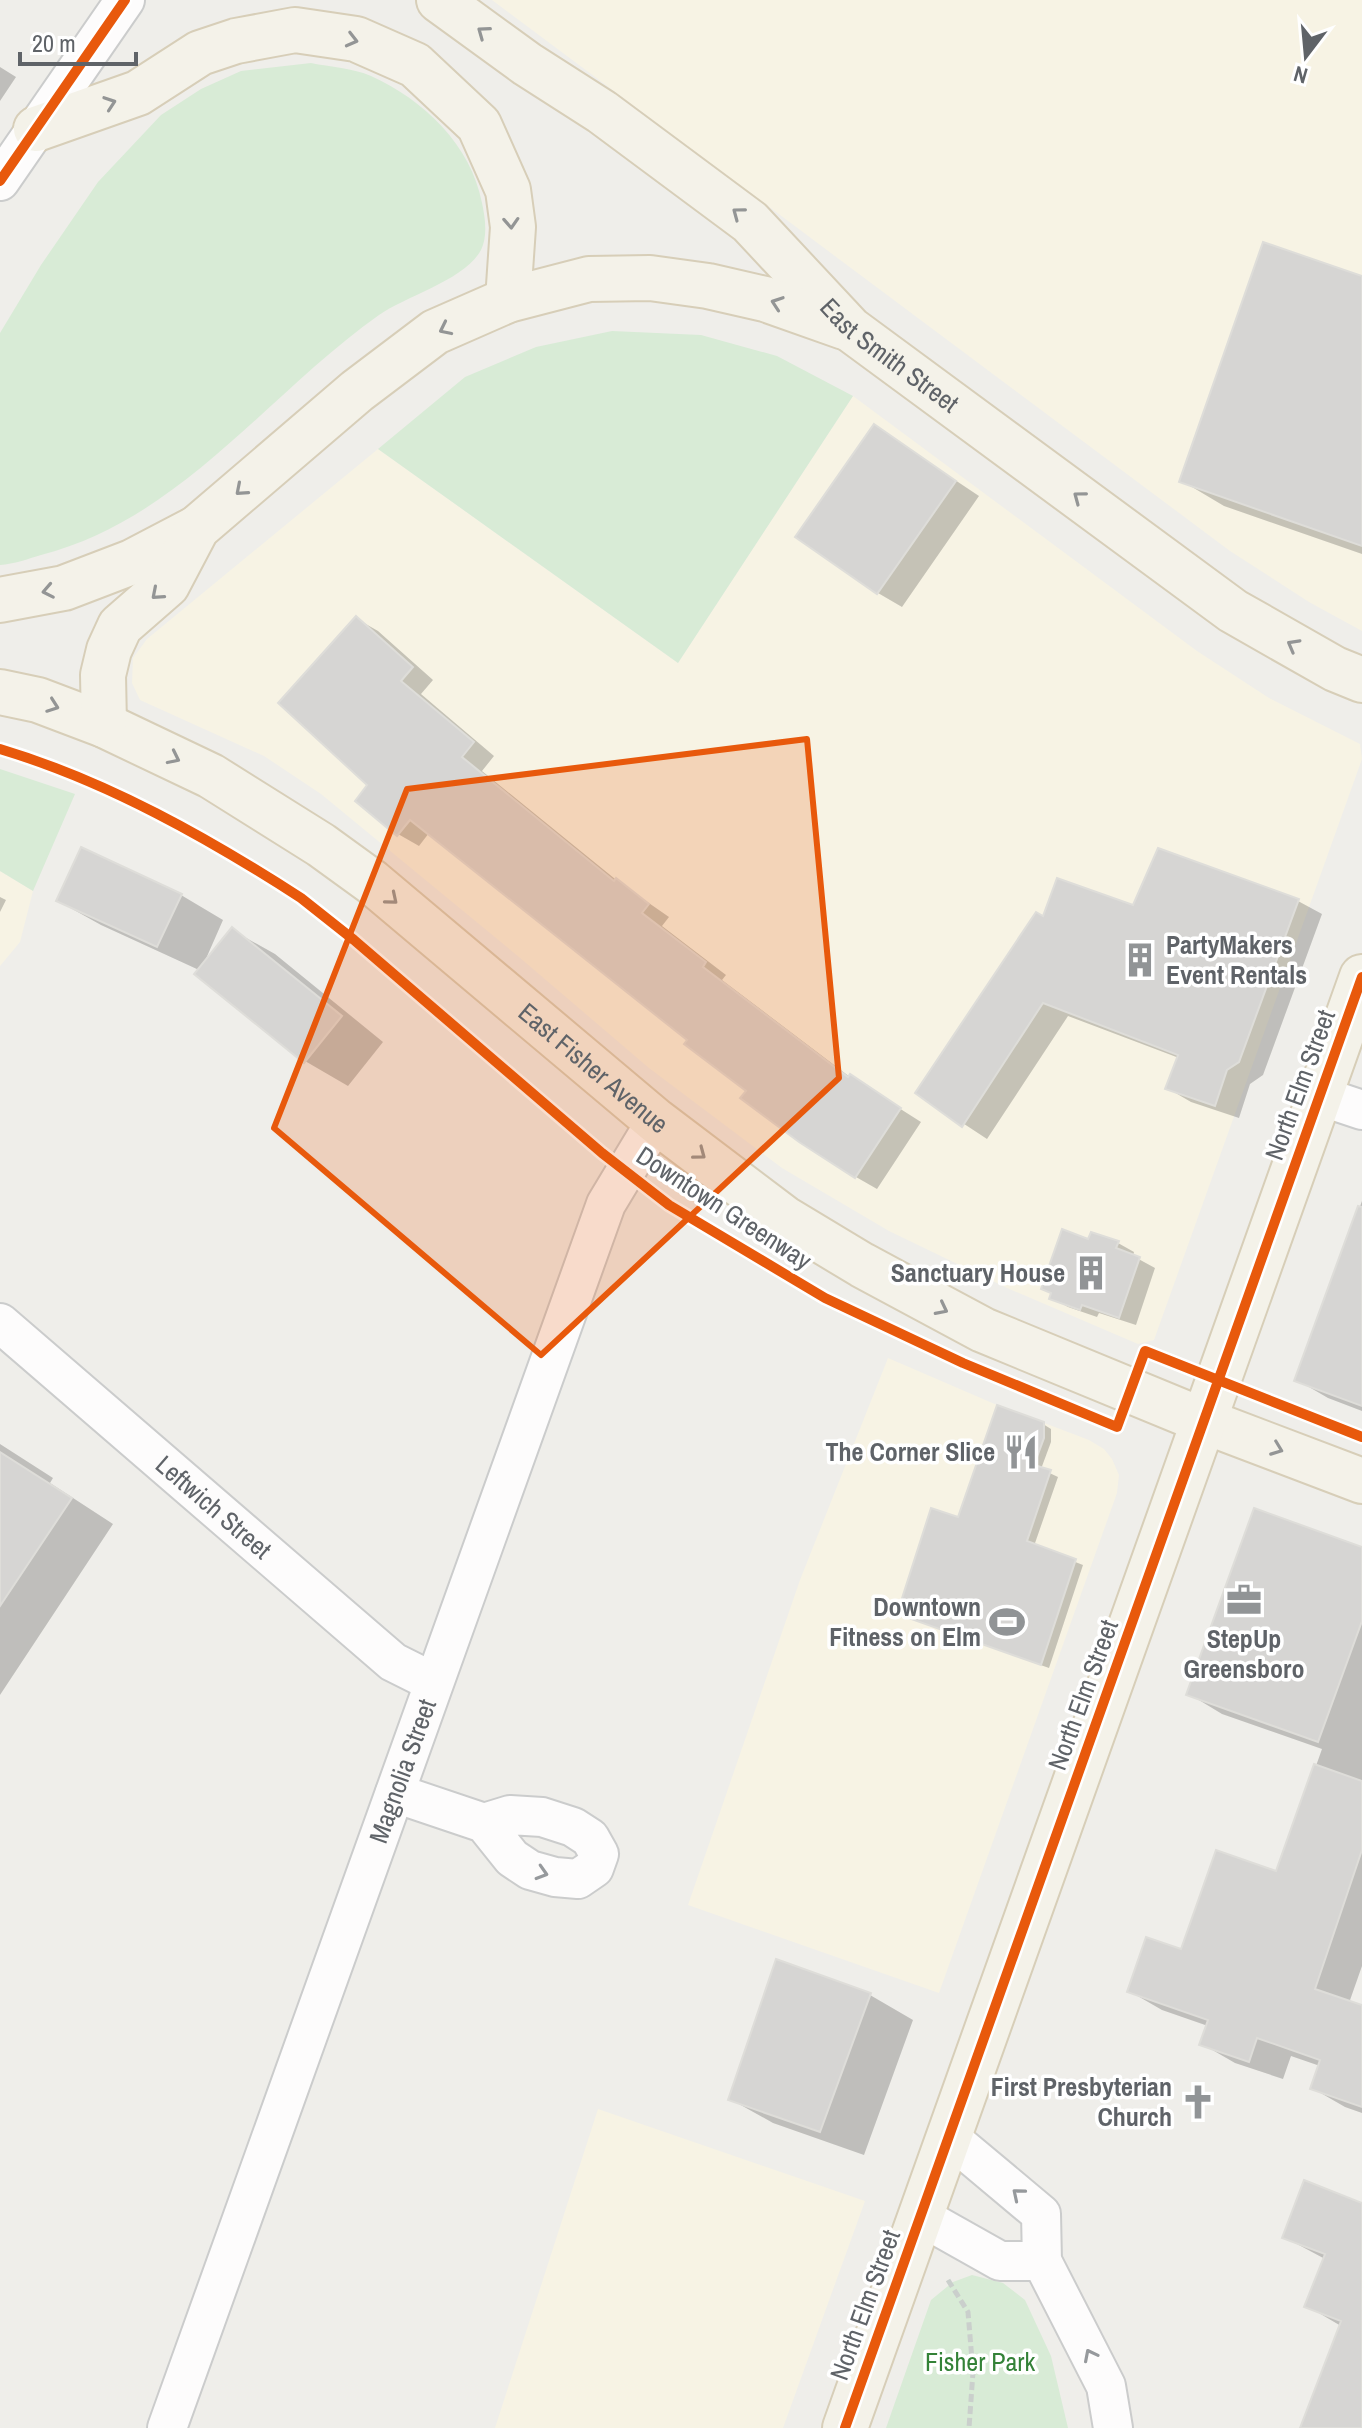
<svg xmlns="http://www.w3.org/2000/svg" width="1362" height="2428" font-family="'Archivo Narrow',sans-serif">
  <rect width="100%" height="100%" fill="#efeeea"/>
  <path fill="#f7f3e4" d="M492 0H1362V631L1309 602 1230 551Z
    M853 396 1197 651 1269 698 1360 744 1362 759 1154 1340 1138 1344 1007 1288 889 1231 782 1168 649 1068 519 957 321 794 264 756 140 700 132 683 133 658 147 639 378 449 678 663Z
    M0 871 33 891 20 942 0 966Z
    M888 1358 997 1405 1089 1440 1104 1449 1112 1459 1119 1475 1117 1493 939 1993 688 1905 800 1580Z
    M598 2109 865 2201 783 2428H495Z"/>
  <path fill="#d8ebd6" d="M311 63C330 67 353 68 371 76 424 100 471 145 482 203 485 217 488 236 481 250 465 280 406 296 379 315 266 395 181 519 41 555 28 559 14 564 0 565V333L41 265 98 182 161 115 201 89 241 71Z
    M612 331 701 335 777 356 853 396 678 663 378 449 465 377 536 347Z
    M0 769 75 794 33 891 0 871Z
    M972 2275 1003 2283 1025 2300 1051 2356 1068 2428H886L931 2300 953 2282Z"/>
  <path fill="#0003" d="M0 67 16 77 0 101Z
    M1362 278V554L1224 506 1182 481Z
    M874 426 979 496 902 607 878 593Z
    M357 619 378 631 433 680 421 694 494 756 482 771 620 883 669 917 662 926 726 975 722 980 850 1077 921 1122 877 1189 856 1177 748 1091 690 1040 429 833 419 846 398 834 370 785Z
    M181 895 223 920 205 961 232 930 275 954 383 1042 348 1086 305 1061 199 970 101 925 58 901Z
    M0 897 6 900 0 912Z
    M1298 901 1322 914 1263 1075 1250 1084 1239 1118 1191 1102 1167 1088 1179 1058 1068 1016 987 1139 917 1093 1044 918 1135 907Z
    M1362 1201V1411L1328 1398 1297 1380Z
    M1092 1234 1118 1243 1134 1252 1133 1256 1155 1268 1136 1325 1099 1313 1097 1317 1068 1307 1052 1298Z
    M1043 1424 1051 1429V1442L1041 1469 1058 1477 1034 1546 1083 1565 1049 1668 907 1617 960 1520Z
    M0 1444 53 1478 50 1483 113 1524 0 1695Z
    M1362 1549V1966L1349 2003 1362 2007V2113L1345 2107 1312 2088 1320 2066 1291 2056 1283 2079 1235 2063 1202 2044 1208 2026 1162 2010 1129 1991 1182 1952 1278 1873 1322 1749 1222 1714 1189 1694Z
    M870 1995 913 2020 864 2155 773 2123 730 2099Z
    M1362 2205V2428H1302L1341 2326 1307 2306 1325 2259 1284 2237Z"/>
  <path fill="#d6d5d3" stroke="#deddd9" stroke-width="2" d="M1263 242 1362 276V546L1179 482Z
    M874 424 956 481 877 594 795 537Z
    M356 616 413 667 401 681 474 742 462 757 614 881 616 878 649 904 642 913 706 962 703 967 848 1077 850 1074 901 1108 855 1178 799 1142 740 1098 746 1091 684 1044 687 1040 410 820 397 836 355 801 367 785 278 703Z
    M81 847 182 894 157 947 56 901Z
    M1158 848 1299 899 1239 1062 1227 1070 1215 1106 1165 1089 1178 1055 1043 1003 962 1127 915 1093 1036 912 1043 916 1057 878 1133 905Z
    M232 927 342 1016 304 1063 194 974Z
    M1358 1206 1362 1207V1406L1294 1381Z
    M1062 1229 1088 1239 1091 1232 1119 1241 1116 1248 1140 1257 1119 1318 1082 1305 1080 1310 1049 1299 1051 1293 1041 1289Z
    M997 1405 1044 1422V1438L1034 1465 1051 1470 1027 1541 1076 1559 1041 1665 897 1614 931 1508 958 1517Z
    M0 1452 72 1498 0 1606Z
    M1254 1508 1362 1547V1621L1318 1742 1186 1695Z
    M1314 1764 1362 1781V1850L1315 1989 1362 2005V2107L1310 2089 1320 2060 1257 2038 1249 2062 1199 2045 1208 2020 1127 1992 1146 1937 1181 1949 1216 1850 1276 1871Z
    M776 1959 871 1993 820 2132 728 2100Z
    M1304 2180 1362 2203V2428H1300L1341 2321 1304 2307 1325 2254 1282 2238Z"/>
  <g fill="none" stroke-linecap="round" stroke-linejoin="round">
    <g stroke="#cbcccc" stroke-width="42">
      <g id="minor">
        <path d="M0 181 125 0"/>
        <path d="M1320 1096 1362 1110"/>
        <path id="s1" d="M0 1323 393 1662 433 1682"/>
        <path d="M395 1793 484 1823 512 1858 530 1870 555 1877 578 1879 594 1868 599 1854 590 1838 573 1827 542 1817 510 1815 484 1823"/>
        <path d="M949 2137 1041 2214 1042 2261 1106 2386 1113 2428"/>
        <path d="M920 2216 1000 2261H1042"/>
        <path id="s2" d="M167 2428 606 1204 656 1121"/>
      </g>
    </g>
    <g stroke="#d7ceb8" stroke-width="48">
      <g id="major">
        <path id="s3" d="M439 0 527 64 602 112 750 222 850 329 1233 611 1335 669 1362 680"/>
        <path d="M36 129 138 93 200 53 236 41 295 30 356 39 415 65 479 125 508 190 513 227 508 300"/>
        <path d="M0 600 64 588 132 562 197 528"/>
        <path id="s4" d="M0 692 38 700 104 725 211 776 321 845 372 882 656 1121 784 1218 862 1265 983 1330 1204 1421 1362 1481"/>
        <path d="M104 725 103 675 109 650 120 626 167 585 197 528 357 391 435 332 508 300 589 279 650 278 708 286 765 299 844 327"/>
        <path d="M845 2428 1362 977"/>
      </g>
    </g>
    <path stroke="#cacfcc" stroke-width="5" stroke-dasharray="8 4" stroke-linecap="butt" d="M948 2280 968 2312 973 2372 969 2428"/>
    <use href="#minor" stroke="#fdfcfc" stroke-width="38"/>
    <use href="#major" stroke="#f4f2e9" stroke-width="44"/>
    <g stroke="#fff" stroke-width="15">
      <path id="cycleway" d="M0 181 125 0
        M0 749C107 781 208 838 301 898L354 940 602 1153 669 1205 825 1298 963 1363 1117 1427 1145 1351 1362 1437
        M845 2428 1362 977"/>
    </g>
    <use href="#cycleway" stroke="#e8590c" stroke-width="10"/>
  </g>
  <defs><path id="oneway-chevron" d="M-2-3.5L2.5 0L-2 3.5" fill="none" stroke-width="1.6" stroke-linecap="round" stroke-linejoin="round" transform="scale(2)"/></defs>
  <g stroke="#939595">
    <use href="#oneway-chevron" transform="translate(483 32) rotate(-144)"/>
    <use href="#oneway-chevron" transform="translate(352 40) rotate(14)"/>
    <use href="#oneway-chevron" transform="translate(110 103) rotate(-19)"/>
    <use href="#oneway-chevron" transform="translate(738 213) rotate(-143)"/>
    <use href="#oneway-chevron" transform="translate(511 223) rotate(87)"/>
    <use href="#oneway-chevron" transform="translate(777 303) rotate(-161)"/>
    <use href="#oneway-chevron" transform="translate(445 329) rotate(154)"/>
    <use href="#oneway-chevron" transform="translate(241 490) rotate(139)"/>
    <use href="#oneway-chevron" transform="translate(1079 497) rotate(-143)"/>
    <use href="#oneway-chevron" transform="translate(48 591) rotate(169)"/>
    <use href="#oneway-chevron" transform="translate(157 594) rotate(139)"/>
    <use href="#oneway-chevron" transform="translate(1293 645) rotate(-151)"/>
    <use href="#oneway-chevron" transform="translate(53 706) rotate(20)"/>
    <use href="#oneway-chevron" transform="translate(174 758) rotate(26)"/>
    <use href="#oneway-chevron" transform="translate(392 899) rotate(40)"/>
    <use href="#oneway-chevron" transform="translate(700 1154) rotate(37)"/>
    <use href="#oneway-chevron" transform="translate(942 1309) rotate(27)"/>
    <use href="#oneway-chevron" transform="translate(1277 1449) rotate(21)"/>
  </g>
  <g stroke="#96999c">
    <use href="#oneway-chevron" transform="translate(542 1873) rotate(17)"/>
    <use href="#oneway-chevron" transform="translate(1018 2194) rotate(-140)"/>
    <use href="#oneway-chevron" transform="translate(1090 2355) rotate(-117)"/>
  </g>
  <path fill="#e8590c" fill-opacity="0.2" stroke="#e8590c" stroke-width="6" stroke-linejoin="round" d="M807 739 839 1078 541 1355 274 1128 407 789Z"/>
  <defs>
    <g id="building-bare" transform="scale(2.76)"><path d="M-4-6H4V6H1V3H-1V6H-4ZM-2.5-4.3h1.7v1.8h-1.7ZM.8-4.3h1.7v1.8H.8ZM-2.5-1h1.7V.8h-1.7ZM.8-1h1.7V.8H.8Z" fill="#919496" stroke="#fff" stroke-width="2.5" paint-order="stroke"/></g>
    <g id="restaurant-bare" transform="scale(2.76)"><path d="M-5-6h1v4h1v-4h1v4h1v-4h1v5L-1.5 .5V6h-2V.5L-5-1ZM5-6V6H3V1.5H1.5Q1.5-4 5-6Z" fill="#919496" stroke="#fff" stroke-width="2.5" paint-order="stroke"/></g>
    <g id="office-bare" transform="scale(2.76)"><path d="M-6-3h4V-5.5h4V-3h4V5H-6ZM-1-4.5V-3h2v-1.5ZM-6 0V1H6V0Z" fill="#919496" stroke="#fff" stroke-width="2.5" paint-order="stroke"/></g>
    <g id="stadium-bare" transform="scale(2.76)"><path d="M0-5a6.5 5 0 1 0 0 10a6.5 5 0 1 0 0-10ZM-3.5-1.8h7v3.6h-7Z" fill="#919496" stroke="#fff" stroke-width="2.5" paint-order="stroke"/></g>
    <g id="church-bare" transform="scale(2.76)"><path d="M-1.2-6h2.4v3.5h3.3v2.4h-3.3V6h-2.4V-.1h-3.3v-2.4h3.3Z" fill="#919496" stroke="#fff" stroke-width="2.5" paint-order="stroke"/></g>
  </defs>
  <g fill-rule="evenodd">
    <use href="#building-bare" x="1140" y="960"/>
    <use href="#building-bare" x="1091" y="1273"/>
    <use href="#restaurant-bare" x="1021" y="1452"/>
    <use href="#office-bare" x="1244" y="1600"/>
    <use href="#stadium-bare" x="1007" y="1622"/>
    <use href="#church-bare" x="1198" y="2102"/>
  </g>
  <g text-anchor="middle" stroke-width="7" stroke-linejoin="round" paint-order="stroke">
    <g font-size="26" fill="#5f6368" stroke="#fff">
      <text dy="9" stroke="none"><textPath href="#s3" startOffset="576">East Smith Street</textPath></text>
      <text dy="9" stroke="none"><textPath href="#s4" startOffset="710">East Fisher Avenue</textPath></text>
      <text transform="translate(1300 1085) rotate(-70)" y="9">North Elm Street</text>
      <text transform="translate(724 1208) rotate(33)" y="9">Downtown Greenway</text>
      <text dy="9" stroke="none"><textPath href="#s1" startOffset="282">Leftwich Street</textPath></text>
      <text transform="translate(1083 1695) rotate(-70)" y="9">North Elm Street</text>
      <text dy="9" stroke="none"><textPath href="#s2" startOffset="698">Magnolia Street</textPath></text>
      <text transform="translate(865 2305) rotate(-70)" y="9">North Elm Street</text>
    </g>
    <g font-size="26" font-weight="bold" fill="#5f6368" stroke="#fff" text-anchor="end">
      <text x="1166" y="954" text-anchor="start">PartyMakers<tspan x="1166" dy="30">Event Rentals</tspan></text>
      <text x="1065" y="1282">Sanctuary House</text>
      <text x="995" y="1461">The Corner Slice</text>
      <text x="981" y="1616">Downtown<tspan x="981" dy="30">Fitness on Elm</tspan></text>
      <text x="1244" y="1648" text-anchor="middle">StepUp<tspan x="1244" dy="30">Greensboro</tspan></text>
      <text x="1172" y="2096">First Presbyterian<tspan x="1172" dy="30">Church</tspan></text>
    </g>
    <g font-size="26" fill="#348238" stroke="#fff">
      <text x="980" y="2371">Fisher Park</text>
    </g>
  </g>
  <g transform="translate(1306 56) rotate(196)" stroke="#ffffff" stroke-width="6" paint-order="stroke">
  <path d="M0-6L14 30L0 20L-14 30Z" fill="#5f6368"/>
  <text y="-12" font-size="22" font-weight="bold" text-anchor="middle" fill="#5f6368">N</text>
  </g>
  <path d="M20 52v12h116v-12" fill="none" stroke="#5f6368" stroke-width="4"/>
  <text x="32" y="52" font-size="24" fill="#5f6368" stroke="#ffffff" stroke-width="6" paint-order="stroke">20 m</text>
</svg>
